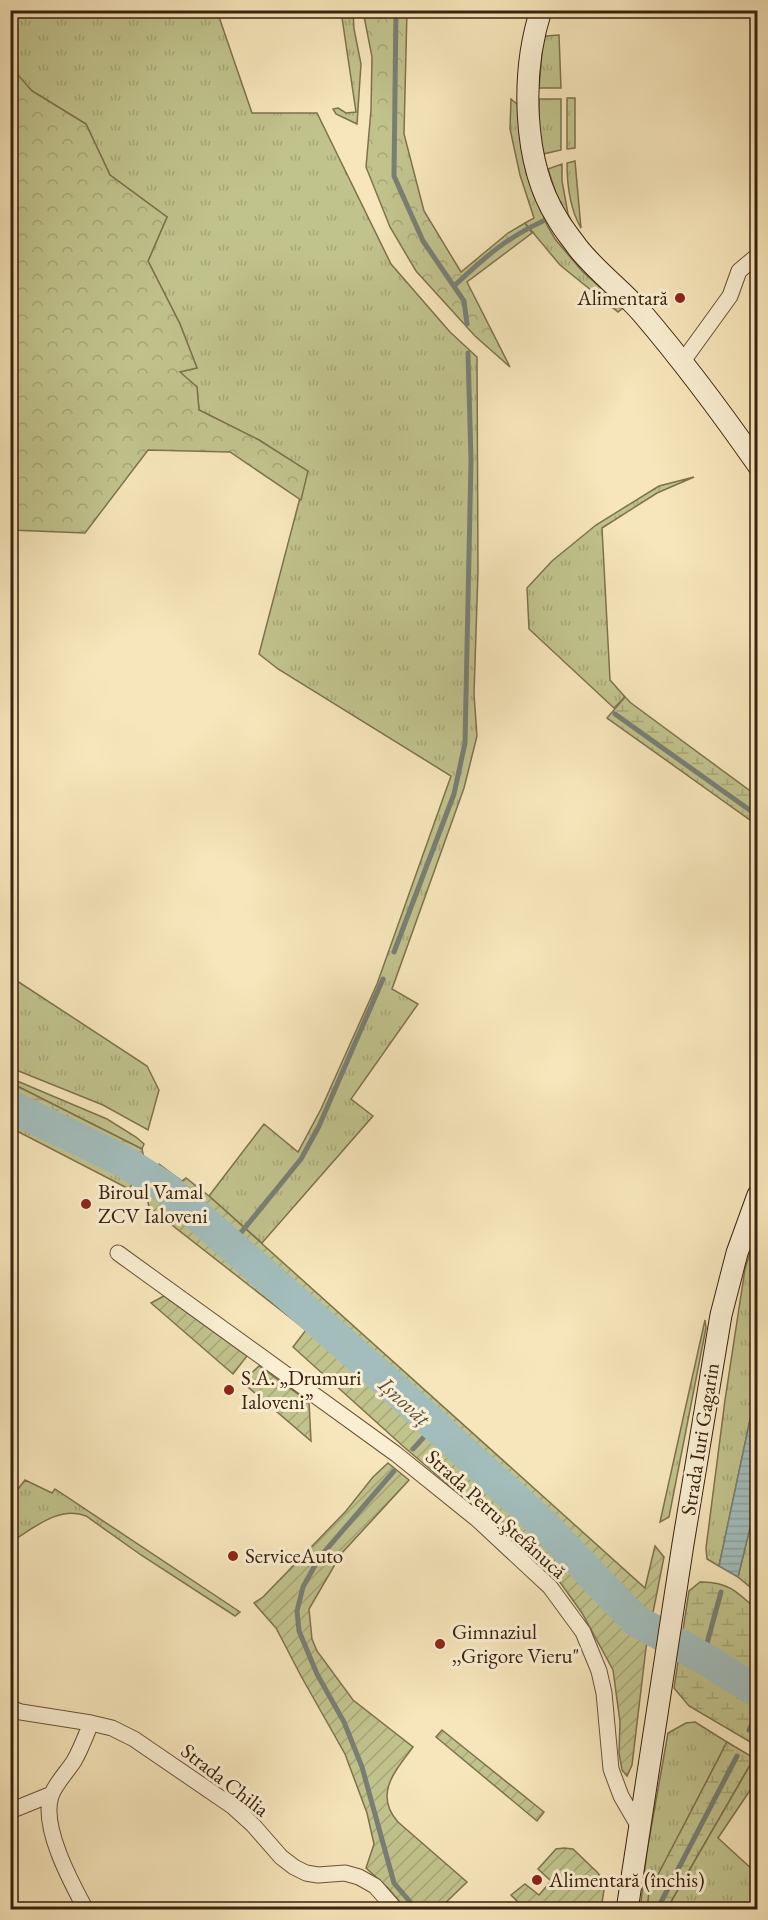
<svg xmlns="http://www.w3.org/2000/svg" width="768" height="1920" font-family="'EB Garamond',serif">
  <defs>
    <pattern id="grass-tufts" width="24" height="20" patternUnits="userSpaceOnUse" patternTransform="scale(1.5)"><rect width="24" height="20" fill="#c1c38d"/><path d="M3 7l-1-3M5 7V3M7 7l1-3M15 17l-1-3M17 17v-4M19 17l1-3" fill="none" stroke="#a7a778"/></pattern>
    <pattern id="forest-crowns" width="20" height="18" patternUnits="userSpaceOnUse" patternTransform="scale(1.5)"><rect width="20" height="18" fill="#c1c38d"/><path d="M2 6a3 3 0 1 1 6 0M12 15a3 3 0 1 1 6 0" fill="none" stroke="#a7a778"/></pattern>
    <pattern id="wetland-marsh" width="20" height="14" patternUnits="userSpaceOnUse" patternTransform="scale(1.5)"><rect width="20" height="14" fill="#c1c38d"/><path d="M1 5h8M5 5V1M11 12h8M15 12V8" fill="none" stroke="#a7a778"/></pattern>
    <pattern id="garden-furrows" width="10" height="10" patternUnits="userSpaceOnUse" patternTransform="scale(1.5)"><rect width="10" height="10" fill="#c1c38d"/><path d="M-1 1l2-2M0 10L10 0M9 11l2-2" fill="none" stroke="#a7a778"/></pattern>
    <pattern id="water-rules" width="6" height="5" patternUnits="userSpaceOnUse" patternTransform="scale(1.5)"><rect width="6" height="5" fill="#a2bdbc"/><path d="M0 2.5h6" fill="none" stroke="#8ca2a0"/></pattern>
  </defs>
  <rect width="100%" height="100%" fill="#f7e6bb"/>
  <filter id="stains"><feTurbulence type="fractalNoise" baseFrequency=".00333" numOctaves="4"/><feColorMatrix values="0 0 0 0 .2 0 0 0 0 .09 0 0 0 0 .02 0 0 0 .5 -.17"/></filter>
  <radialGradient id="worn" r=".72"><stop offset=".6" stop-color="#630" stop-opacity="0"/><stop offset="1" stop-color="#630" stop-opacity=".3"/></radialGradient>
  <path fill="url(#grass-tufts)" stroke="#7e724e" stroke-width="1.5" d="M10 11H217L252 113H317L391 264 450 332 477 357 478 571 474 694 477 736 464 788 392 989 418 1004 351 1099 373 1116 262 1243 209 1196 264 1124 298 1152 321 1109 377 984 451 776 278 669 259 654 307 471 259 440 199 410 197 387 179 372 197 368 180 324 148 261 167 217 110 175 86 124 32 91 11 70Z
    M341 11H353L354 29 361 64 357 124 336 114 333 109 338 108 346 113 356 112Z
    M559 35 561 88H539L543 39 546 36Z
    M567 98H575V148L567 149Z
    M511 99 518 105 528 173 547 225 555 239 582 271 623 308 618 312 560 265 525 223 534 218 520 175 510 129Z
    M539 99H561V150L543 154 539 124Z
    M575 161 581 228C570 209 567 185 567 163Z
    M562 164V181L568 214 581 240 558 200 548 169Z
    M694 477 657 493 602 528 610 680 625 697 614 708 529 629 527 588 552 561 596 525 659 486Z
    M11 977 147 1066 159 1090 148 1130 103 1105 11 1068Z
    M10 1078 107 1119 136 1137 144 1144 142 1149 11 1083Z
    M10 1115 136 1178 129 1189 11 1128Z
    M757 1229V1387L719 1566 707 1559 706 1548 725 1400 745 1269Z
    M705 1320 706 1328 669 1517 660 1522Z
    M25 1480 52 1493 55 1489 240 1612 235 1616 141 1555 86 1516C62 1506 37 1525 17 1538L11 1533V1498Z
    M757 1499V1593L738 1577Z
    M695 1722 727 1742 650 1892 647 1909 640 1910 647 1851 668 1733 686 1723Z
    M754 1758 757 1760V1780L718 1838 753 1870 757 1865V1909L669 1910V1905Z"/>
  <path fill="url(#forest-crowns)" stroke="#7e724e" stroke-width="1.5" d="M363 11H407L404 134 424 211 461 272 508 233 525 223 532 233 467 282 510 367 475 336 416 271 390 227 366 167 371 110 372 57Z
    M11 67 32 91 86 124 110 175 167 217 148 261 180 324 197 368 180 372 197 387 199 410 259 440 308 471 301 500 230 452 148 450 85 533 11 530Z"/>
  <path fill="url(#wetland-marsh)" stroke="#7e724e" stroke-width="1.5" d="M625 697 631 703 757 796V825L607 718Z
    M11 1083 142 1149 144 1158 136 1178 11 1115Z
    M700 1582C727 1581 738 1592 757 1610V1746L689 1706 674 1688 689 1591Z
    M727 1742 754 1758 669 1905V1909H647L649 1892Z"/>
  <path fill="url(#garden-furrows)" stroke="#7e724e" stroke-width="1.5" d="M159 1164 182 1181 186 1178 209 1196 645 1588 655 1546 664 1557 646 1648 632 1765 627 1776 622 1770 619 1753 620 1722 613 1670 582 1613 557 1578 404 1447 293 1347 306 1330 149 1207 145 1189Z
    M164 1296 247 1356 233 1374 151 1303Z
    M259 1366 309 1402 311 1441 242 1382Z
    M388 1463 409 1480 341 1554 309 1609 312 1639 317 1651 353 1700 413 1747C396 1770 373 1794 398 1822L467 1882 439 1909H406L388 1888 366 1868 374 1844 367 1813 345 1754 301 1676 276 1628 254 1603 263 1597 346 1511 373 1477Z
    M442 1730 544 1812 537 1821 436 1737Z
    M564 1848 573 1849 597 1872 604 1881V1890L601 1909H525L511 1895 525 1884 539 1895 551 1881 538 1869 556 1849Z"/>
  <path fill="url(#water-rules)" stroke="#797f76" stroke-width="1.5" d="M757 1387V1499L738 1577 719 1566Z"/>
  <g fill="none" stroke-linecap="round" stroke-linejoin="round">
    <path stroke="#797f76" stroke-width="5" d="M396 10 394 176 423 241 464 301 467 324
      M454 286C485 257 506 238 545 220
      M615 714 758 816
      M394 952 454 794 465 743 471 460 468 353
      M231 1245 301 1159 319 1126 383 979
      M413 1449 435 1425
      M394 1471 319 1558 303 1587 297 1611 299 1631 317 1674 344 1722 362 1767 394 1883 417 1910
      M703 1658 721 1592
      M749 1730 758 1711
      M660 1910 661 1902 737 1756"/>
    <path stroke="#a2bdbc" stroke-width="32" d="M10 1106 127 1163 166 1188 385 1380 545 1526 635 1620 703 1658 758 1692"/>
    <g stroke="#6a5339" stroke-width="17">
      <path id="street" d="M683 361 730 296 739 271 758 255
        M118 1253 396 1454 478 1520 550 1587 583 1632 599 1671 604 1693 611 1769 621 1796 639 1827
        M10 1708 21 1712 91 1723 112 1728 134 1739 232 1806 253 1825 281 1857 294 1867 306 1873 318 1875 345 1873 359 1877 375 1886 396 1910
        M10 1811 52 1794
        M86 1910C71 1882 41 1827 51 1796 55 1784 67 1772 74 1761 81 1749 86 1735 91 1723"/>
    </g>
    <g stroke="#3b220e" stroke-width="23">
      <path id="secondary" d="M541 10C521 72 522 162 557 218 563 229 571 238 578 248 597 272 622 290 642 313 683 361 721 412 758 465
        M627 1910 683 1544 721 1315 737 1253 758 1195"/>
    </g>
    <use href="#street" stroke="#faefd3" stroke-width="15"/>
    <use href="#secondary" stroke="#faefd3" stroke-width="21"/>
  </g>
  <g fill="#8f2418" stroke="#faefd3" stroke-width="2">
    <circle cx="680" cy="298" r="6"/>
    <circle cx="86" cy="1204" r="6"/>
    <circle cx="229" cy="1390" r="6"/>
    <circle cx="233" cy="1556" r="6"/>
    <circle cx="440" cy="1644" r="6"/>
    <circle cx="537" cy="1880" r="6"/>
  </g>
  <g text-anchor="middle" stroke-width="6" stroke-linejoin="round" paint-order="stroke">
    <g font-size="21" fill="#3b220e" stroke="#faefd3" text-anchor="start">
      <text x="668" y="305" text-anchor="end">Alimentară</text>
      <text x="98" y="1199">Biroul Vamal<tspan x="98" dy="24">ZCV Ialoveni</tspan></text>
      <text x="241" y="1385">S.A. „Drumuri<tspan x="241" dy="24">Ialoveni”</tspan></text>
      <text x="245" y="1563">ServiceAuto</text>
      <text x="452" y="1639">Gimnaziul<tspan x="452" dy="24">,,Grigore Vieru"</tspan></text>
      <text x="549" y="1887">Alimentară (închis)</text>
    </g>
    <g font-size="21" fill="#3b220e" stroke="#faefd3">
      <text transform="translate(700 1439) rotate(-81)" y="7">Strada Iuri Gagarin</text>
      <text transform="translate(496 1514) rotate(42)" y="7">Strada Petru Ştefănucă</text>
      <text transform="translate(225 1780) rotate(38)" y="7">Strada Chilia</text>
    </g>
    <g font-size="22" font-style="italic" fill="#5a5042" stroke="#faefd3">
      <text transform="translate(405 1401) rotate(42)" y="8">Ișnovăț</text>
    </g>
  </g>
  <rect width="768" height="1920" fill="none" stroke="#f7e6bb" stroke-width="36"/>
  <rect x="12" y="12" width="744" height="1896" fill="none" stroke="#3b220e" stroke-width="3"/>
  <rect x="18" y="18" width="732" height="1884" fill="none" stroke="#3b220e" stroke-width="1.5"/>
  <rect width="100%" height="100%" filter="url(#stains)"/>
  <rect width="100%" height="100%" fill="url(#worn)"/>
</svg>
